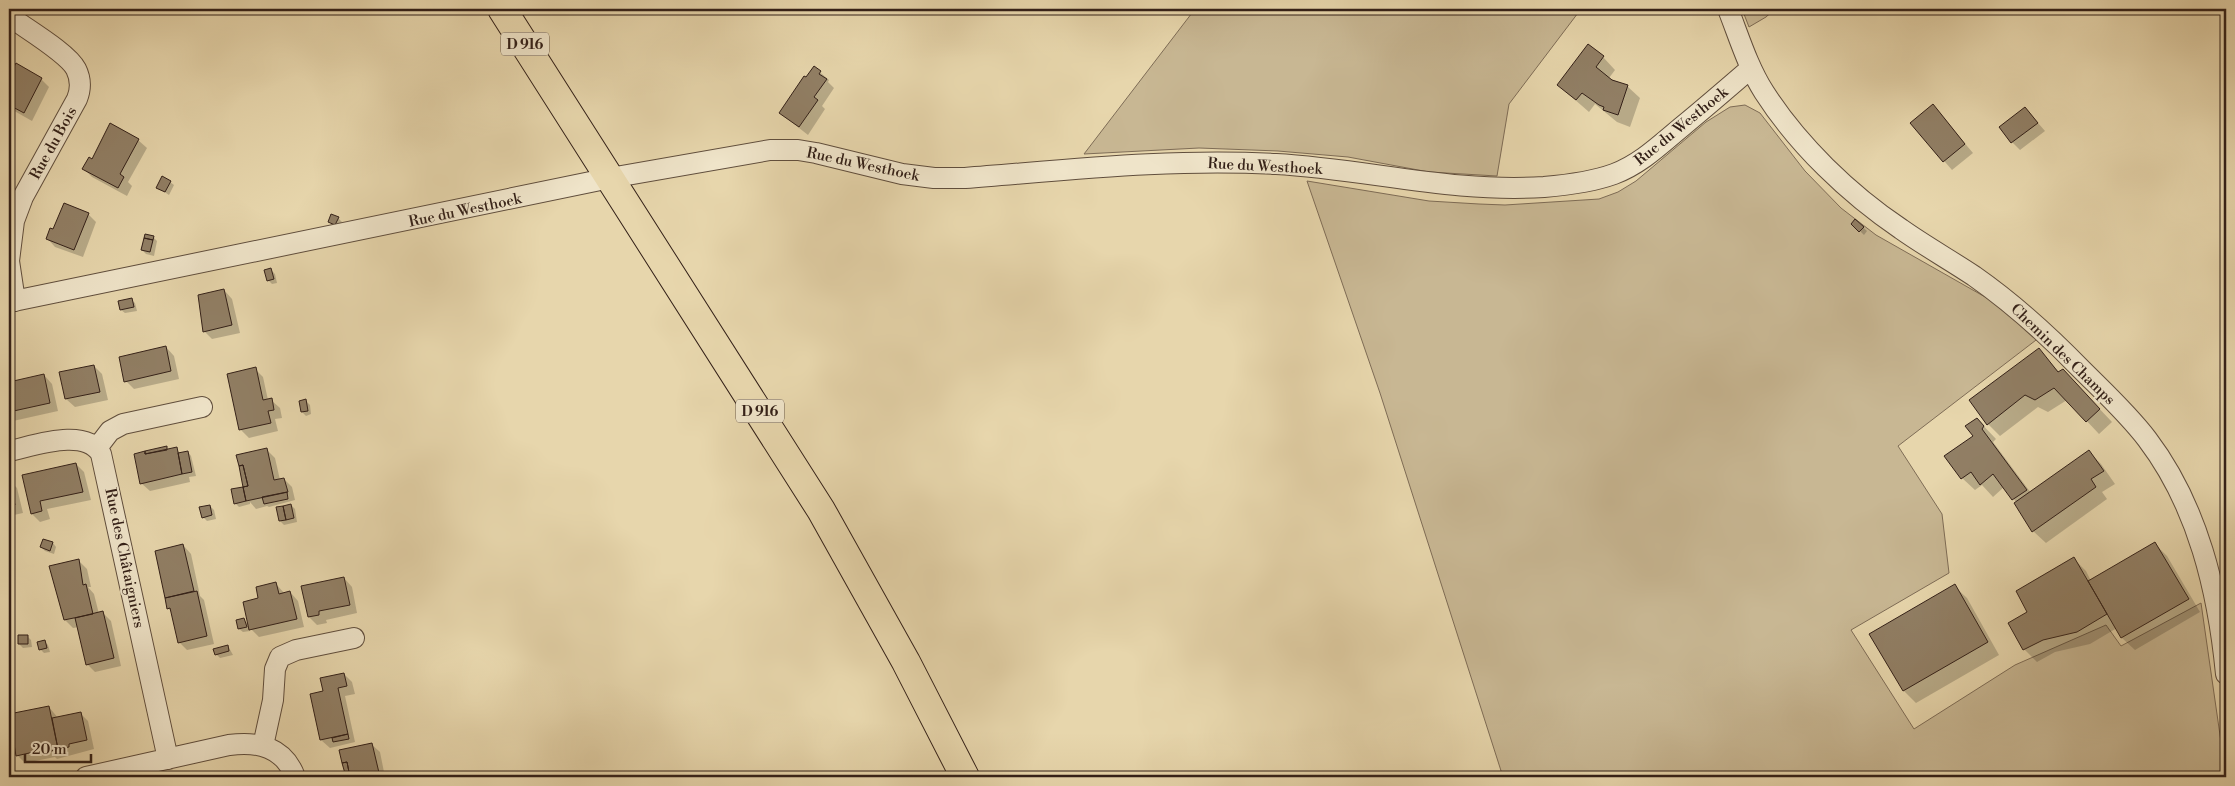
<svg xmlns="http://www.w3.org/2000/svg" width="2235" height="786" font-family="'Libre Bodoni',serif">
  <rect width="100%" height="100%" fill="#e7d6ac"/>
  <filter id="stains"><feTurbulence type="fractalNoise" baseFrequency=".004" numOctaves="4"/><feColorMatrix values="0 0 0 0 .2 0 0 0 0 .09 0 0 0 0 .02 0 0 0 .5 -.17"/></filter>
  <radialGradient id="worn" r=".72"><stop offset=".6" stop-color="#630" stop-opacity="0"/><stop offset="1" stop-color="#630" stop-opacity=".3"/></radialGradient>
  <path fill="#c8b793" stroke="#7e6c56" d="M1195 9H1581L1509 104 1497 176 1429 172 1348 157 1278 151 1199 148 1084 154Z
    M1742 9H1775L1766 17 1749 27Z
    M1745 105 1760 113 1805 171 1841 208 1876 235 2001 306 2040 337 1898 446 1942 514 1949 573 1851 630 1914 729 2015 665 2106 625 2121 646 2201 603 2221 742 2222 777H1503L1380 393 1307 181 1429 201 1479 204 1505 205 1599 199 1618 192 1636 181 1706 122 1730 107Z"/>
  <path fill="#0003" d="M1603 57 1615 70 1609 78 1627 86 1640 98 1630 127 1617 122 1595 104 1589 112 1558 85Z
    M16 65 41 79 49 87 32 121 9 108V78Z
    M815 68 829 80 828 82 834 88 822 106 825 109 808 135 780 113Z
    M1933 106 1973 153 1952 170 1911 123Z
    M2025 108 2045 131 2020 150 2012 142Z
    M9 137 12 141 9 147Z
    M138 140 147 148 128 182 132 186 127 196 92 177 84 169 93 161Z
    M170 182 174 185 169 195 157 187Z
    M88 214 96 222 83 257 55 247 47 238Z
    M338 218 342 222 339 228 330 221Z
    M1856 221 1867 231 1864 235 1853 224Z
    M153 237 157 241 154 256 146 254 142 250Z
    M271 270 275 274 277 283 272 284 268 280Z
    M224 290 232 299 240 333 212 339 204 331Z
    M131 300 135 303 137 311 125 313 121 310Z
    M166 347 174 356 179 379 134 389 126 381Z
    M2039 350 2060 373 2075 383 2112 422 2099 434 2067 400 2048 412 2038 407 2000 436 1988 424Z
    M94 366 102 374 108 400 75 407 66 399 61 373Z
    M255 369 263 377 268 400H271L280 408 282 418 275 419 278 431 249 438 240 429Z
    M44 375 52 384 58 411 13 421 9 417V383Z
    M306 401 310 405 311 414 306 416 302 412Z
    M1977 419 1996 439 1993 442 2031 493 2089 452 2101 464 2115 484 2102 492 2107 499 2046 543 2033 531 2017 503 2004 487 1993 497 1982 485 1975 490 1962 478 1974 436Z
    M166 448 169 450 176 449 181 454 188 452 191 456 196 476 189 477 190 482 150 491 141 483Z
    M266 449 275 458 280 480 284 479 292 487 295 500 269 507 267 506 256 509 250 502V504L239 507 235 503Z
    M76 464 84 472 91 500 47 509 50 519 40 522 32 514 23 476Z
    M9 480 17 488 23 513 9 516Z
    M291 505 295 509 297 522 284 525 280 521Z
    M210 506 214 510 216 519 207 521 203 517Z
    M43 540 53 543 56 547 54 554 45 551 41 547Z
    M2155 544 2167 556 2200 612 2135 650 2122 638 2117 628 2090 644 2055 652 2037 662 2024 649 2010 624 2029 613 2074 559 2086 571 2091 581Z
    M183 545 191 554 200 596 204 600 214 644 187 650 179 642 172 612 168 608 156 552Z
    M78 560 87 569 91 587H88L94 594 99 614 103 613 111 621 121 666 95 672 87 664 79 627 73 628 65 620Z
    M344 578 352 587 357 613 326 620 327 623 317 625 309 617Z
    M276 584 285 594 290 592 298 601 304 627 259 637 249 627 250 631 243 632 239 629 244 620 250 625 260 599Z
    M1954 586 1967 598 1999 655 1916 703 1904 691Z
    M27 636 31 640 32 647 23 648 19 644Z
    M44 641 48 645 50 652 44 653 40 649Z
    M228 646 233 655 220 658 216 654Z
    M344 674 352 682 355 694 345 696 355 742 330 748 321 740 311 695 325 691Z
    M49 707 58 718 80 713 88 721 94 749 57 759 55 757 25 763 17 755 9 715Z
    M371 744 380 752 385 777H347L341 751Z"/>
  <path fill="#917f65" stroke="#332018" d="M1588 44 1604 56 1596 67 1612 80 1628 85 1618 115 1603 110 1604 107 1599 105 1582 93 1576 100 1557 85Z
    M16 63 42 78 24 113 9 105V76Z
    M814 66 821 71 819 74 827 79 814 97 818 100 799 127 779 113 804 76 806 77Z
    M1933 104 1965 144 1943 162 1910 123Z
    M2025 107 2038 123 2011 143 1999 127Z
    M110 123 139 139 120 174 124 177 118 188 82 169 89 157 92 159Z
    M162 176 171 181 165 192 156 188Z
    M64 203 89 213 74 250 46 239 50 228 53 229Z
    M331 214 339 217 335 225 328 222Z
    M1855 219 1864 227 1859 232 1851 224Z
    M145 234 154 236 153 240 144 238Z
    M144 238 153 240 150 252 141 250Z
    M271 268 274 279 267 281 264 270Z
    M224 289 232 325 203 332 198 295Z
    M132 298 134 307 120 310 118 301Z
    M166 346 171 371 124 382 119 357Z
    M2039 348 2058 372 2063 369 2100 409 2086 422 2054 388 2035 400 2025 395 1987 425 1969 400Z
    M94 365 100 392 65 399 59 372Z
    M256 367 263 400 272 398 274 410 268 411 271 423 239 430 227 374Z
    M44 374 50 403 9 412V382Z
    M306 399 308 411 301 412 299 401Z
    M1977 418 1984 426 1982 429 2027 490 2012 500 1993 474 1980 485 1971 472 1961 479 1944 456 1973 436 1965 426Z
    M167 446V450L145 454V451Z
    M177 447 182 474 140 484 134 454 145 451V454Z
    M267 448 274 480 284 478 288 492 246 501 243 487 248 486 243 465 239 466 236 455Z
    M2089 450 2104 471 2091 479 2096 487 2032 532 2014 503Z
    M188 451 192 472 182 474 178 453Z
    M76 463 83 492 40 501 42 511 31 514 22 475Z
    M243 465 248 486 243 487 239 466Z
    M9 478 15 505 9 507Z
    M243 487 246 501 234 504 231 489Z
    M287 492 288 499 264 504 262 497Z
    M291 504 294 518 286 520 283 506Z
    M210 505 212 515 202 518 199 507Z
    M283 506 286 520 279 521 276 507Z
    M43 539 53 542 50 551 40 547Z
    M2155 542 2189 599 2121 638 2088 581Z
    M183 544 194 591 165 598 155 551Z
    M2074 557 2107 614 2077 632 2043 640 2023 650 2008 623 2027 612 2016 591Z
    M79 559 83 585 86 584 93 614 64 620 49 566Z
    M344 577 350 605 319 611V615L308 617 301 586Z
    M276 582 279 594 290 591 297 619 249 630 243 602 258 598 256 587Z
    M1955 584 1988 642 1903 691 1869 634Z
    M197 591 207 636 178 643 170 608 167 609 165 598Z
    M103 611 114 658 86 665 75 618Z
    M244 618 247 627 238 629 236 620Z
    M18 635H28V644H18Z
    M45 640 47 648 39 650 37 642Z
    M228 645 229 651 215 655 213 649Z
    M344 673 347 686 338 688 348 734 320 740 310 694 323 691 320 678Z
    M49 706 58 749 48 752 47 749 16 756 9 714Z
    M81 712 87 740 69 744V747L58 749 52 718Z
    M348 734 349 739 333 742 332 738Z
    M372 743 380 777H350L347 762 342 763 339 750Z
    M347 762 350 777H346L342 763Z"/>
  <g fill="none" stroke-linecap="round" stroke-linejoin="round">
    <g stroke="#604e3d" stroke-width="22">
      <path id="street" d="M1728 9C1739 37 1748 67 1764 92 1798 145 1849 194 1901 229 1925 246 1950 260 1974 276 2014 304 2048 335 2082 370 2104 392 2128 414 2147 439 2198 506 2218 591 2226 674
        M9 16C25 28 68 53 76 69 81 79 81 89 77 99L23 197 14 221 9 261 15 301
        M9 302 610 178 770 150H798L816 153 902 174 934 178H965C1068 170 1172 158 1276 164 1367 169 1451 193 1544 187 1567 185 1592 182 1614 174 1641 164 1662 143 1684 125 1707 106 1729 87 1751 68
        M97 448 110 431 123 424 202 407
        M9 451C34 446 85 427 101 454L168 759
        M263 746 273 700 275 669 280 657 296 650 354 638
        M86 777 229 745C258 741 284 747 295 777"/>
    </g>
    <g stroke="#332018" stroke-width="30">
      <path id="primary" d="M502 9 821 510 906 662 965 777"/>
    </g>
    <use href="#street" stroke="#efe4c9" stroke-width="20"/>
    <use href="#primary" stroke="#e7d6ac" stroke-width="28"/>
  </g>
  <g text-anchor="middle" stroke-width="4" stroke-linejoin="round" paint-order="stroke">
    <g fill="#efe4c9" stroke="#6b5b4d" stroke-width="1">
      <rect x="501" y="32.5" width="48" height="23" rx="4"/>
      <rect x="736" y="399.5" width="48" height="23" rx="4"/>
    </g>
    <g font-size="14" font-weight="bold" fill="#332018">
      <text x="525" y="49">D 916</text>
      <text x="760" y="416">D 916</text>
    </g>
    <g font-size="15" fill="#332018" stroke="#efe4c9">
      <text transform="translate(1681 126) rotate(-39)" y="5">Rue du Westhoek</text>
      <text transform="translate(53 143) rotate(-61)" y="5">Rue du Bois</text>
      <text transform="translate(863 164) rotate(12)" y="5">Rue du Westhoek</text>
      <text transform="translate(1265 166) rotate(3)" y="5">Rue du Westhoek</text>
      <text transform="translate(465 210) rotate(-12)" y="5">Rue du Westhoek</text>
      <text transform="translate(2063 354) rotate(44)" y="5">Chemin des Champs</text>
      <text transform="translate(125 558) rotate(78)" y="5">Rue des Châtaigniers</text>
    </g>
  </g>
  <rect width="2235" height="786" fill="none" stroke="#e7d6ac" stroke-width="30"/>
  <rect x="10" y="10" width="2215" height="766" fill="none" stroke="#332018" stroke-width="2.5"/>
  <rect x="15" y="15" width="2205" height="756" fill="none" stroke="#332018"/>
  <path d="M25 754v8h66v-8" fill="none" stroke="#332018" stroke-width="2.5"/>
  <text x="32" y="754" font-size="15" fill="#332018" stroke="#efe4c9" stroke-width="4" paint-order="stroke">20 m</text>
  <rect width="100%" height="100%" filter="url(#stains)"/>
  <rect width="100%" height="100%" fill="url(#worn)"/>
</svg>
